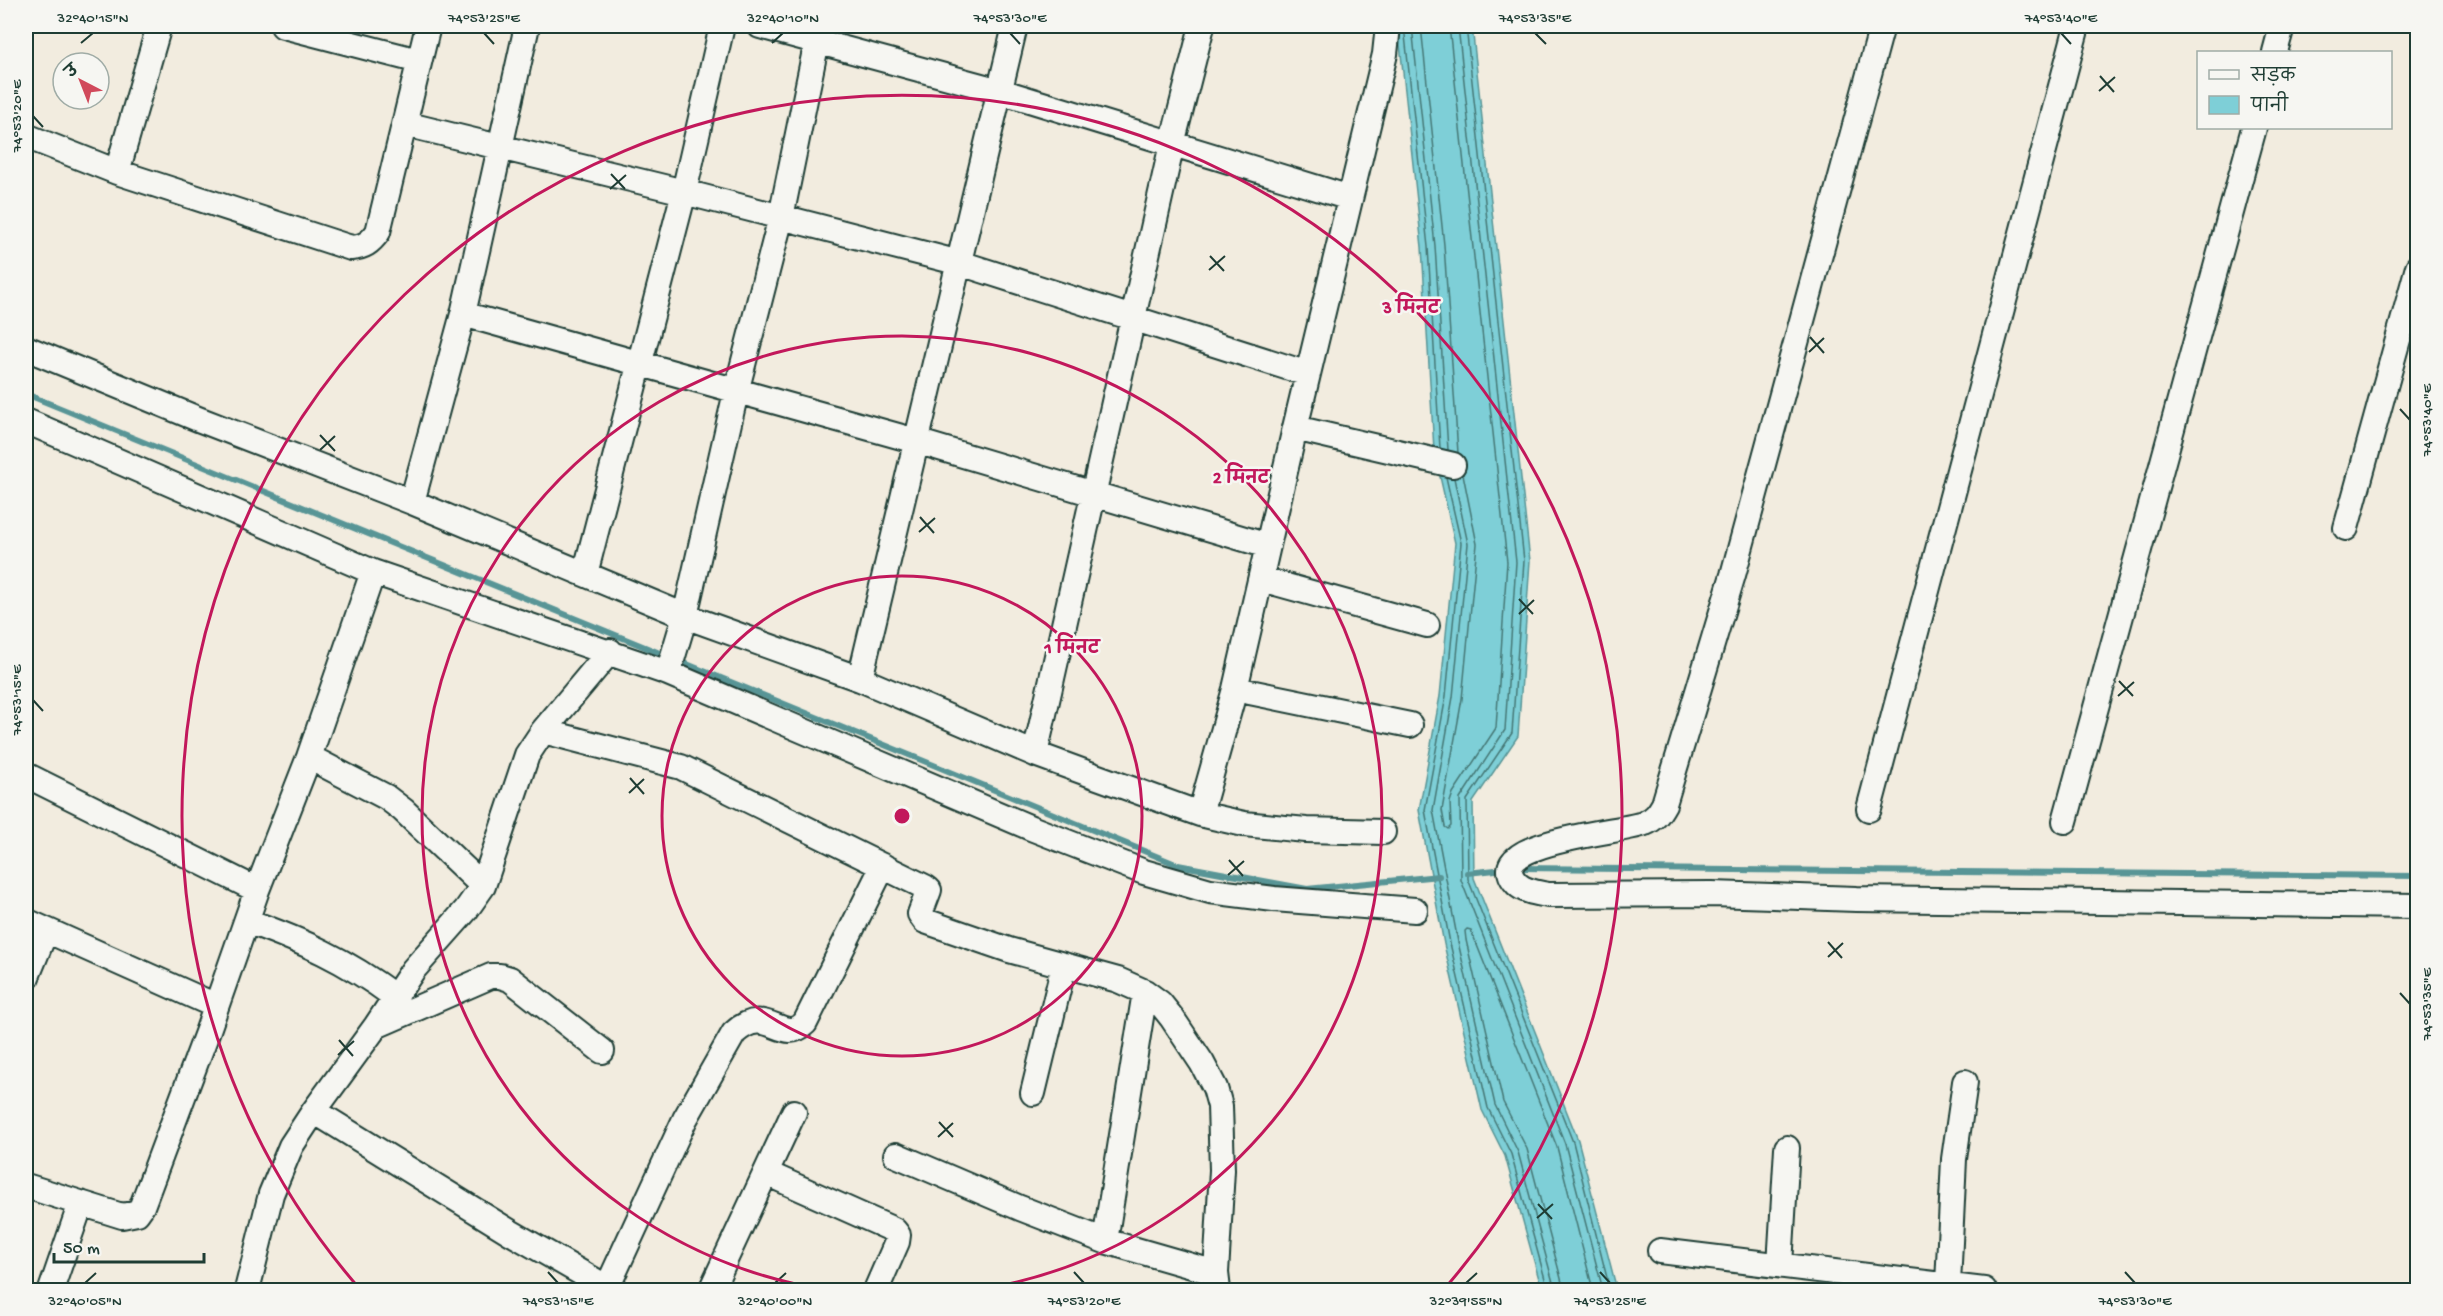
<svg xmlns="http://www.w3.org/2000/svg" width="2443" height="1316" font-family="'Gochi Hand','Playpen Sans Deva',sans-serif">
  <rect width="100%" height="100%" fill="#f2ecdf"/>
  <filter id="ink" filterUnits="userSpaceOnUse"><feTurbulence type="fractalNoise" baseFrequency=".0167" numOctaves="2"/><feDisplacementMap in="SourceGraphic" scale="12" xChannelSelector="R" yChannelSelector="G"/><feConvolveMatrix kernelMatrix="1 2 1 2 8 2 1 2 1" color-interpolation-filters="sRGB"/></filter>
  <g filter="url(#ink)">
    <path fill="#7ecfd7" stroke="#589596" stroke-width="1.5" d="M1398 26H1472L1530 561 1518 736 1473 802 1474 878 1578 1140 1617 1290H1542L1505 1156 1482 1110 1444 944 1419 810 1440 696 1455 543 1434 450 1422 247Z"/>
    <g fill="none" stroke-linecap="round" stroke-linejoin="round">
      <path stroke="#457775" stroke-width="1.5" d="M1404 26 1428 247 1440 448
        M1412 26 1435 246 1448 450
        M1421 26 1444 245 1458 453
        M1449 26 1507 562 1496 728 1453 793 1450 802 1451 826 1448 829 1445 827 1442 810 1462 699 1477 544 1463 474
        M1458 26 1516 562 1505 730 1460 799 1461 880 1565 1144 1603 1290
        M1466 26 1524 561 1512 733 1467 800 1468 879 1573 1142 1610 1290
        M1446 477 1461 543 1446 696 1425 810 1450 943 1488 1108 1511 1154 1548 1290
        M1454 478 1468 544 1453 697 1433 810 1458 942 1495 1105 1518 1152 1555 1290
        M1564 1290 1527 1149 1503 1102 1466 940 1465 931 1467 929 1471 930 1557 1147 1593 1290"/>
      <path stroke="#589596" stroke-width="6" d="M26 394 667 656
        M677 660 1178 865 1307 889 1439 876
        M1518 868 2418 876
        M1467 873 1505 869"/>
      <g stroke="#1f3d34" stroke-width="28">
        <path id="minor" d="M283 26 419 61
          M760 26 1000 91 1350 198
          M1882 26 1733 575 1664 804C1659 813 1655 819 1645 823 1628 832 1476 841 1517 884 1525 892 1538 893 1548 895L1712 894 1856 899 2418 906
          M2275 52 2282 26
          M405 124 684 192 960 263 1308 374
          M26 136 117 172 351 248C364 247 370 243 378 232L428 26
          M117 172 159 26
          M463 314 916 441 1268 546
          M26 348 198 419 412 502 685 616 860 679 1035 754 1095 776 1200 814 1244 824 1306 830 1383 832
          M26 421 373 572 668 673 1031 828 1144 872 1210 891 1274 899 1415 910
          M1295 428 1453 465
          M412 502 463 314 527 26
          M2346 528 2418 267
          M585 574 684 192 722 26
          M1261 579 1427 625
          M668 673 685 616 736 392 781 217 820 26
          M860 679 1015 26
          M1235 689 1410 725
          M543 731 681 767 925 887 929 890 920 914 925 921 1009 950 1118 980 1145 992 1160 1003 1172 1018 1202 1063 1215 1088 1220 1106 1222 1170 1216 1273 1218 1290
          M1035 754 1172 144 1202 26
          M309 757 386 797 403 810 483 886
          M26 775 257 890
          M1869 809 2077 26
          M1200 814 1235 689 1295 428 1385 54 1388 26
          M2065 821 2254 128
          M26 921 216 1006
          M247 921C305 942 344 959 394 996
          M26 979 46 930
          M376 1026 491 976H500L510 979 602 1051
          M1033 1093 1064 965
          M314 1111 510 1232 611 1290
          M896 1155 1020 1208 1105 1241 1216 1273
          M766 1173 894 1230 898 1235 897 1242 876 1290
          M26 1186 122 1216 137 1213 142 1206 208 1030 257 890 309 757 373 572
          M1105 1241 1145 992
          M1660 1251 1984 1290
          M1780 1265 1787 1148
          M1948 1284 1954 1159 1965 1082
          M607 1288 685 1119 734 1033C768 1002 781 1046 805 1023L883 866
          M51 1290 81 1203
          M247 1290 271 1194 291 1146 314 1111 376 1026 413 970 466 910 483 886 527 755 543 731 610 651
          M711 1290 794 1112"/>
      </g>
      <use href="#minor" stroke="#f6f6f2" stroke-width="24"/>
    </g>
  </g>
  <path fill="none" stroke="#1f3d34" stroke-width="2" d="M484 33 494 44M1010 33 1020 44M1535 33 1546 44M2061 33 2071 44M81 43 93 33M772 43 783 33M2100 76 2114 92M2099 91 2115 77M33 116 43 127M611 174 625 189M610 189 626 175M1210 256 1224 271M1209 270 1225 256M1810 337 1824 353M1809 352 1824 338M2400 409 2410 420M320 435 335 451M320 450 335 436M920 517 934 533M919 532 935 518M1519 599 1533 614M1519 614 1534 600M2119 681 2133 696M2118 696 2134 682M33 700 43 711M630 778 644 794M629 793 644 779M1229 860 1243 876M1228 875 1244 861M1828 942 1842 958M1828 957 1843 943M2400 993 2410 1004M339 1040 353 1056M338 1055 354 1041M939 1122 953 1137M938 1137 953 1123M1538 1204 1552 1219M1537 1218 1553 1204M548 1272 558 1283M1074 1272 1084 1283M1600 1272 1610 1283M2125 1272 2135 1283M85 1283 96 1273M775 1283 786 1273M1466 1283 1477 1273"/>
  <g fill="none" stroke="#c2185b" stroke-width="3">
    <circle cx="902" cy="816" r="240"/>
    <path d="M827 1290A480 480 0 1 1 977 1290"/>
    <path d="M359 1288A720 720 0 1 1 1445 1288"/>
  </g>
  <circle cx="902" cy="816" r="9" fill="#c2185b" stroke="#f6f6f2" stroke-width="3"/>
  <g font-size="18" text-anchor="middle" font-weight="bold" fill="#c2185b" stroke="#f6f6f2" stroke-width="5" stroke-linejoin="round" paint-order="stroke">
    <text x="1411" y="313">3 मिनट</text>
    <text x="1241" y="483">2 मिनट</text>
    <text x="1072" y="653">1 मिनट</text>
  </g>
  <rect width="2443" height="1316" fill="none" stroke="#f6f6f2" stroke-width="66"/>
  <rect x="2197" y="51" width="195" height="78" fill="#f6f6f2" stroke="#a0aca6" stroke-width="1.5"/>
  <rect x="2209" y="70" width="30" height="9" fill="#f6f6f2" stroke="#a0aca6" stroke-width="1.5"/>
  <text x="2251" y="81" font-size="18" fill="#1f3d34">सड़क</text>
  <rect x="2209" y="96" width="30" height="18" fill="#7ecfd7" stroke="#a0aca6" stroke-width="1.5"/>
  <text x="2251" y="111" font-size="18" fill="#1f3d34">पानी</text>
  <g transform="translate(81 81) rotate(318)"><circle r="28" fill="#f6f6f2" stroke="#a0aca6" stroke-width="1.5"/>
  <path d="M0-4.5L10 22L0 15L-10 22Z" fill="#d1495b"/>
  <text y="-9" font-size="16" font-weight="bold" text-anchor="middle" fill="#1f3d34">उ</text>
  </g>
  <path d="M54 1253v9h150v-9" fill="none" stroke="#1f3d34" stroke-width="3"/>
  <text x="63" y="1253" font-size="18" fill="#1f3d34" stroke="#f6f6f2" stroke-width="4.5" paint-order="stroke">50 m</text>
  <rect x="33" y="33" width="2377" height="1250" fill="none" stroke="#1f3d34" stroke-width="2"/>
  <g font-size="15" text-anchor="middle" fill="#1f3d34">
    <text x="93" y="22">32°40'15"N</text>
    <text x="484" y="22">74°53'25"E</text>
    <text x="783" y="22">32°40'10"N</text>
    <text x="1010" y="22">74°53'30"E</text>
    <text x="1535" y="22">74°53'35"E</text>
    <text x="2061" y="22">74°53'40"E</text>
    <text transform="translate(16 116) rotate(-90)" y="5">74°53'20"E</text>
    <text transform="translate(2426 420) rotate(-90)" y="5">74°53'40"E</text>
    <text transform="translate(16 700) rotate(-90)" y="5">74°53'15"E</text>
    <text transform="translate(2426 1004) rotate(-90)" y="5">74°53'35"E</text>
    <text x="85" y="1305">32°40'05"N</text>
    <text x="558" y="1305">74°53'15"E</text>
    <text x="775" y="1305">32°40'00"N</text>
    <text x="1084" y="1305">74°53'20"E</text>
    <text x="1466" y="1305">32°39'55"N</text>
    <text x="1610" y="1305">74°53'25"E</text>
    <text x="2135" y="1305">74°53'30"E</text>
  </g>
</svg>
